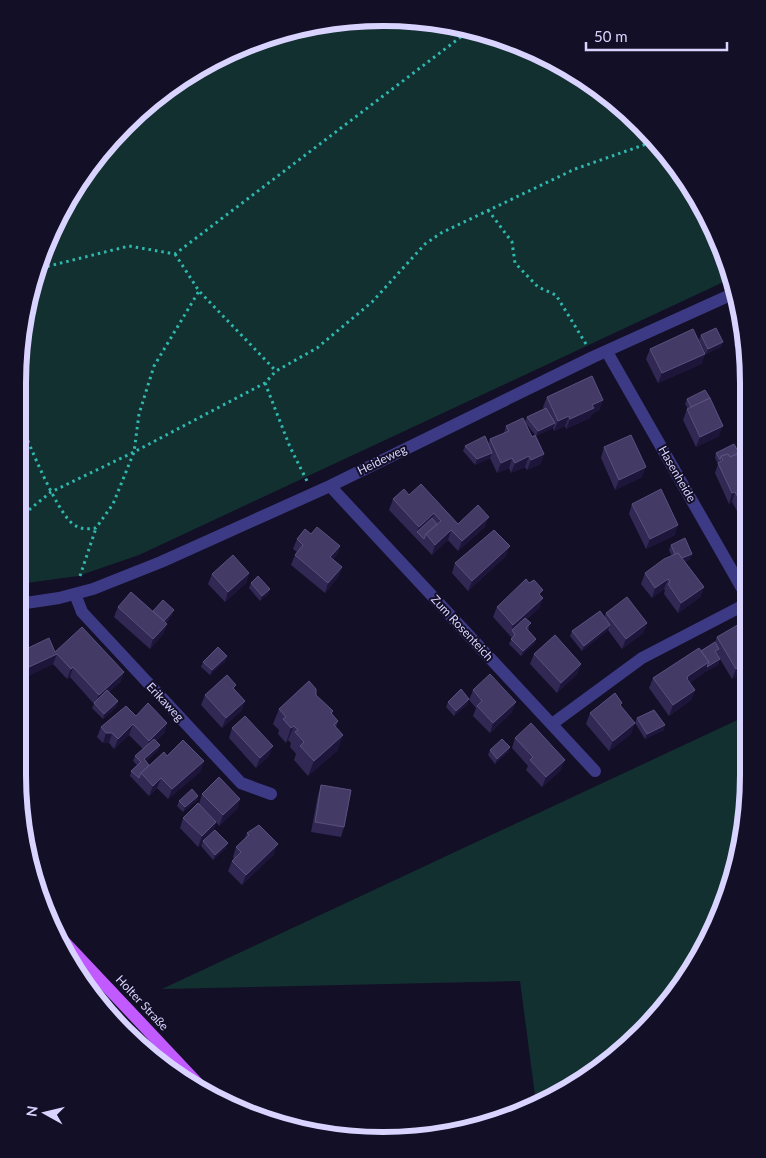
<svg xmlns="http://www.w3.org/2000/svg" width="766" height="1158" font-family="Lato,sans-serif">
  <rect width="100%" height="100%" fill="#130f26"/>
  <path fill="#12302f" d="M359 18C383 19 408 17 432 21 550 38 657 114 711 221 720 239 725 260 732 278L139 555 78 576 19 584 21 335 55 222 108 142 161 93 222 55 289 30Z
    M746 716 745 823 711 936 658 1016 565 1092 536 1103 520 981 162 989Z"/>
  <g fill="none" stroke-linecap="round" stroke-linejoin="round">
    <path stroke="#2fb8b0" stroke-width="3" stroke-dasharray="2.5 4" stroke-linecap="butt" d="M488 210 512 242 515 263 538 287 556 295 586 344
      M175 254 199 291 276 371
      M41 268 129 246 175 254 470 30
      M265 383 290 447 307 481
      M20 423C30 445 56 511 73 524 81 530 87 529 96 528L113 504 134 452 139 414 154 366 199 291
      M19 518 51 492 134 452 265 383 276 371 317 348 372 302 425 244 441 233 575 169 655 141
      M80 576 96 528"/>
    <path stroke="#3d3a85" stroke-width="12" d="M607 352 747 597
      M330 486 595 771
      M75 594 82 612 241 783 271 794
      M19 604 59 598 93 589 161 562 330 486 593 357 737 292
      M552 724 642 658 746 604"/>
    <path stroke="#c25bff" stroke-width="12" d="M58 935 205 1091"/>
  </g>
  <path fill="#312854" d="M743 331 748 359 746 363 734 345 738 334Z
    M701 335 721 347 706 354 699 340Z
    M650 349 705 354 701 364 658 383 646 359Z
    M547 397 603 400 599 410 592 414 590 418 566 429 565 426 554 431 553 428 536 436 544 454 540 464 527 470 525 467 511 473 509 468 497 473 490 458 475 465 463 451 465 446 488 444 490 439 504 433 506 426 532 437 535 435 525 422 527 417 544 409 543 407Z
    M687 399 719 436 696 447 683 420 687 409H688L685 404Z
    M604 447 642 477 615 490 601 458Z
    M716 453 747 471V529L732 502 729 504 715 473 718 464 715 458Z
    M409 495 458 524 485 527 458 551 448 540 432 555 389 510 393 499Z
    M632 504 675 535 646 549 629 514Z
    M311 534 340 546 336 556 333 559 342 567 338 577 325 593 291 565 295 555 297 552 293 549 297 539Z
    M671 545 690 559 685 562 704 587 700 597 678 613 664 594 665 590 664 589 652 598 641 584 645 573 672 556 669 550Z
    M506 556 468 591 452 573 455 563Z
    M249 573 246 583 225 602 208 584 212 574Z
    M251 583 270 589 268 594 260 601 249 588Z
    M541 596 543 598 539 608 527 619 529 629 528 630 536 639 534 644 521 656 509 644 512 638 493 617 497 607Z
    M118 607 153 611 172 615 166 623 167 624 163 634 150 649 114 617Z
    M606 613 647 623 643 633 622 649 608 630 582 651 570 636 572 631 604 617Z
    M746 631V670L732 679 717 654H716L720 659 718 665 705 672 689 683 695 690 691 700 669 716 649 688 653 678 715 642 717 637Z
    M22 651 55 652 124 672 120 682 109 692 118 701 116 707 103 719 92 708 94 704 70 677 67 679 53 664 26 677 18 662Z
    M534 654 581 664 577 674 557 693 530 664Z
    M227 656 225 661 210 675 201 667 203 662Z
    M235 690 245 701 241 711 222 728 201 705 205 695Z
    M473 690 512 712 490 733 473 716 476 708 469 700Z
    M316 695 333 711 332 714 338 721 336 727 338 750 308 776 294 760 296 754 290 747 291 743 288 740 286 743 278 734 279 730 273 724 279 709Z
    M448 702 468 704 454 716 446 707Z
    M590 713 631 734 609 751 586 724Z
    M136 716 167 723 164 733 156 741 160 745 158 750 146 761 149 765 167 756 204 761 200 772 168 799 157 788 149 796 130 776 131 771 137 765 133 761 135 756 143 749 129 735 114 749 109 743H103L97 737 101 727Z
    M637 718 664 730 645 739 635 723Z
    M232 728 269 756 256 768 229 738Z
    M515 738 561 770 542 787 526 770 528 766 512 748Z
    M510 747 508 752 495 764 488 755 490 750Z
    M321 785 344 827 341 837 311 832 318 795Z
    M202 794 240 799 237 809 219 826 216 822 213 832 226 848 213 860 201 846 203 842 198 847 180 828 183 818 199 804Z
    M198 796 196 801 183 812 177 806 179 801Z
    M247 833 274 854 242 885 228 871 232 861 234 859 233 857 236 847 244 839Z"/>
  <path fill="#1d163a" d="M723 342 721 347 706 354 708 349Z
    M705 354 701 364 658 383 662 373Z
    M603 400 599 410 592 414 590 418 566 429 570 419 592 405Z
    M569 416 565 426 554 431 558 421Z
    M555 423 553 428 536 436 538 431Z
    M723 426 719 436 696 447 700 437Z
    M492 453 490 458 475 465 477 459Z
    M544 454 540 464 527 470 531 460Z
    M529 456 525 467 511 473 515 463Z
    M512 458 509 468 497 473 501 463Z
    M646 467 642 477 615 490 619 480Z
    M735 492 732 502 729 504 732 493Z
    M434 513 430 523 417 532 419 527Z
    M489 517 485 527 458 551 462 541Z
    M678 525 675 535 646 549 650 539Z
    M451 530 448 540 432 555 435 545Z
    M340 546 336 556 327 567 330 557Z
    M510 546 506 556 468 591 472 581Z
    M692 554 690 559 676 566 678 560Z
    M342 567 338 577 325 593 328 583Z
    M249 573 246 583 225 602 228 592Z
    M668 579 664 589 652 598 655 588Z
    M704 587 700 597 678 613 681 603Z
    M270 589 268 594 260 601 262 596Z
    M543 598 539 608 513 632 512 630 513 625Z
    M174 610 172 615 159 630 161 625Z
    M647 623 643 633 622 649 626 639Z
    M167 624 163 634 150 649 153 639Z
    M610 625 608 630 582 651 584 646Z
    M536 639 534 644 521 656 523 651Z
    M57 654 53 664 26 677 29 667Z
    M227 656 225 661 210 675 212 670Z
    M720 659 718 665 705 672 684 686 688 676 709 662Z
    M746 663V670L732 679 736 669Z
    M581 664 577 674 557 693 561 683Z
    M73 667 70 677 67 679 71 669Z
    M124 672 120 682 95 705 99 695Z
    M695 690 691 700 669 716 673 705Z
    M469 699 468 704 454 716 456 711Z
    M118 701 116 707 103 719 104 714Z
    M245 701 241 711 222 728 226 718Z
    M516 702 512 712 490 733 493 723Z
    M167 723 164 733 145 751 149 741Z
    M635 723 631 734 609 751 613 741Z
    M133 724 129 735 114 749 118 739Z
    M665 725 664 730 645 739 647 734Z
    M294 726 288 740 286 743 291 728Z
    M106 733H112L109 743H103Z
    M343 735 338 750 308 776 314 761Z
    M160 745 158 750 142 764 144 759Z
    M273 746 269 756 256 768 260 758Z
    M510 747 508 752 495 764 497 759Z
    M565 760 561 770 542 787 546 777Z
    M204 761 200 772 168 799 172 789Z
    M161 778 157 788 149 796 153 786Z
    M198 796 196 801 183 812 185 807Z
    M240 799 237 809 219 826 223 815Z
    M216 822 213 832 198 847 202 836Z
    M228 843 226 848 213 860 215 855Z
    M278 844 274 854 242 885 246 875Z"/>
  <path fill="#433a66" stroke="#5a527e" d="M716 328 723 342 708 349 701 335Z
    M693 329 705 354 662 373 650 349Z
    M743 331 745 346 738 334Z
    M592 376 603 400 592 405 594 408 570 419 569 416 558 421 547 397Z
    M705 390 710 398 691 407 687 399Z
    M710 398 723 426 700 437 687 409Z
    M546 408 555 423 538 431 527 417Z
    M523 418 532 437 535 435 544 454 531 460 529 456 515 463 512 458 501 463 490 439 509 431 506 426Z
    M631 435 646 467 619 480 604 447Z
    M485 436 492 453 477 459 465 446Z
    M734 444 739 453 730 457 728 454 721 456 720 460 716 453Z
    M739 453 747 471V513L735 492 732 493 718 463 723 460 721 456 728 454 730 457Z
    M421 484 458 524 478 505 489 517 462 541 451 530 435 545 426 534 441 521 434 513 419 527 393 499 404 489 409 495Z
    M661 489 678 525 650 539 632 504Z
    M432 518 437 524 426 534 424 539 417 532Z
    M317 527 340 546 330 557 342 567 328 583 295 555 303 545 297 539 305 529 311 534Z
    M494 530 510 546 472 581 455 563Z
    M685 538 692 554 682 558 678 553 675 554 671 545Z
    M678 553 704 587 681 603 668 584 670 582 668 579 655 588 645 573 664 559Z
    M233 555 249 573 228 592 212 574Z
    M258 576 270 589 262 596 251 583Z
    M526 579 529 583 534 580 543 590 539 594 543 598 513 625 497 607Z
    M131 592 167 624 153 639 118 607Z
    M627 597 647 623 626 639 606 613Z
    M163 600 174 610 164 621 153 611Z
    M600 611 610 625 584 646 572 631Z
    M525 618 531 623 526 628 536 639 523 651 511 639 515 635 512 630Z
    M741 623 746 631V663L736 669 717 637Z
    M82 627 124 672 99 695 73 667 71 669 57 654 29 667 22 651 49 638 55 652Z
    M555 635 581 664 561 683 534 654Z
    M715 642 719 649 715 651 720 659 707 667 709 662 701 651Z
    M218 647 227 656 212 670 203 662Z
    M699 648 709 662 688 676 687 679 695 690 673 705 653 678Z
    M490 674 516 702 493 723 477 706 482 701 473 690Z
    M227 675 236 685 233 688 245 701 226 718 205 695Z
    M309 681 316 689V695L333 711 331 713 338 721 334 725 343 735 314 761 300 746 304 742 295 732 298 730 294 726 291 728 283 719 286 717 279 709Z
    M461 689 469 699 456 711 448 702Z
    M107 690 118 701 104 714 94 703Z
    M615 693 622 703 620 705 635 723 613 741 590 713Z
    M148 703 167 723 149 741 133 724 118 739 112 733H106L101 727 126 706 136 716Z
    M654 710 665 725 647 734 637 718Z
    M245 716 273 746 260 758 232 728Z
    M531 723 565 760 546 777 530 760 533 757 515 738Z
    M154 739 160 745 144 759 149 765 141 773 139 778 131 771 141 762 135 756Z
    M502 739 510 747 497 759 490 750Z
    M183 740 204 761 172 789 161 778 153 786 141 773 164 752 167 756Z
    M219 777 240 799 223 815 202 794Z
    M321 785 351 790 344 827 315 822Z
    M192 789 198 796 185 807 179 801Z
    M198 803 216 822 202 836 183 818Z
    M259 825 278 844 246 875 232 861 241 852 236 847 249 835 247 833Z
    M215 830 228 843 215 855 203 841Z"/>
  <g text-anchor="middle" stroke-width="4" stroke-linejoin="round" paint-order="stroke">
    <g font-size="12" fill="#d9d4ff" stroke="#130f26">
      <text transform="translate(382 460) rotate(-26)" y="4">Heideweg</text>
      <text transform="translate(677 474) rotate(60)" y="4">Hasenheide</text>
      <text transform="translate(462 628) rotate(47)" y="4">Zum Rosenteich</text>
      <text transform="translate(165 702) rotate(47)" y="4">Erikaweg</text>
      <text transform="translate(142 1003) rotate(47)" y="4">Holter Straße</text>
    </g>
  </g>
  <path d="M0 0H766V1158H0ZM383 26H383A357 357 0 0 1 740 383V775A357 357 0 0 1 383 1132H383A357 357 0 0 1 26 775V383A357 357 0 0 1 383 26Z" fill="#130f26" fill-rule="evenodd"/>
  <path fill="none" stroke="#d9d4ff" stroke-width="6" d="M383 26H383A357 357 0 0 1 740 383V775A357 357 0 0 1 383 1132H383A357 357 0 0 1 26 775V383A357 357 0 0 1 383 26Z"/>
  <g transform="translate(45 1113) rotate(278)" stroke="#130f26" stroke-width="4" paint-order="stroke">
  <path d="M0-4L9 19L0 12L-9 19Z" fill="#d9d4ff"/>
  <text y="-8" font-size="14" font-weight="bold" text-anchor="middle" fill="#d9d4ff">N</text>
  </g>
  <path d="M586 42v8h141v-8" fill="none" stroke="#d9d4ff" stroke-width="2.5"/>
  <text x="594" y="42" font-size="15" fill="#d9d4ff" stroke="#130f26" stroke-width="4" paint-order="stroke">50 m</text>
</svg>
